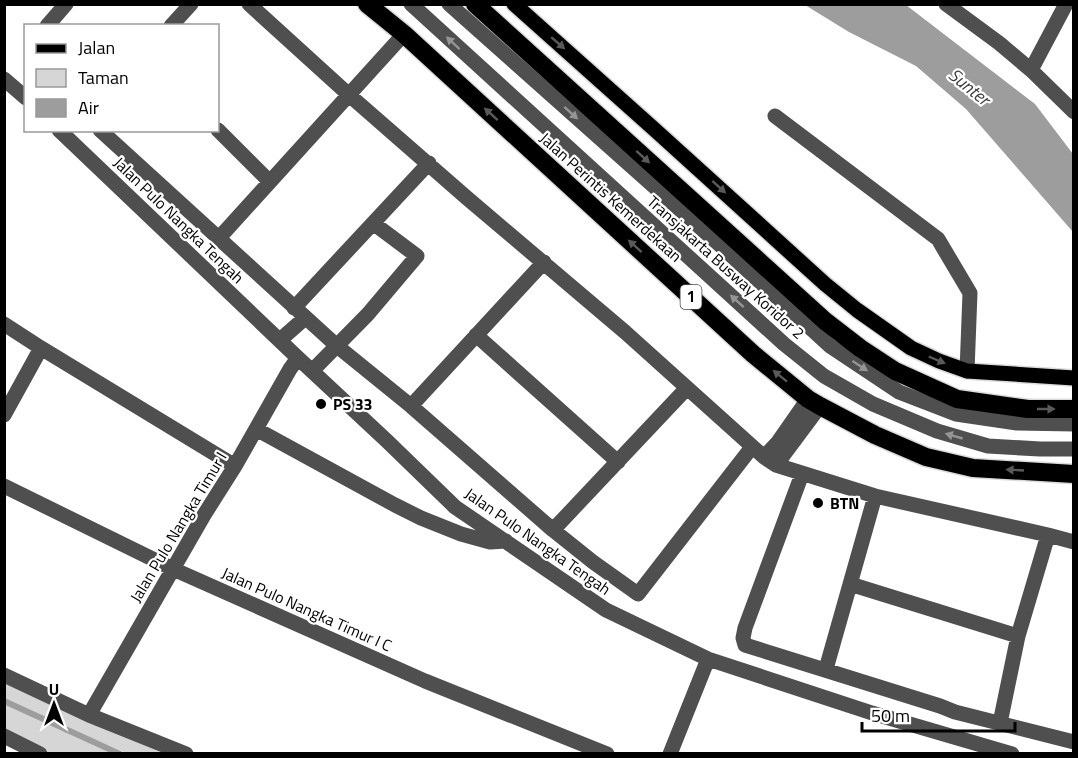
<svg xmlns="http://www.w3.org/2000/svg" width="1078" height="758" font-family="'Titillium Web',sans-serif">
  <rect width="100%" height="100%" fill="#fff"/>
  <path fill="#d6d6d6" d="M4 675 186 753H126L15 705 120 753H40L5 736Z"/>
  <path fill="#9d9d9d" d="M805 5H906L1035 104 1073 154V232L966 109 916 66 849 32Z"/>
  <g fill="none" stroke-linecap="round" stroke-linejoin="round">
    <path stroke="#9d9d9d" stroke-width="6" d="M4 701 120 754"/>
    <g stroke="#dbdbdb" stroke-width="18">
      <path id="major" d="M514 4 654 129 825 284 857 310 911 348 939 361 967 371 1074 378"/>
    </g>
    <g stroke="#dbdbdb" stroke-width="21">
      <path id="highway" d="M367 4 404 34 753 354 808 399 820 406 875 435 926 457 973 468 1074 474
        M475 4 825 321 860 348 895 371 957 399 1028 409H1074"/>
    </g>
    <path stroke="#4f4f4f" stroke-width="15" d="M249 4 348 94 467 198 625 332 764 457 776 465 875 496 1048 535 1074 542
      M411 4 784 344 824 376 873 404 937 431 988 446 1040 449H1074
      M449 4 722 247 830 346 899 392 956 414 1017 423 1074 424
      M946 4 999 43 1031 70 1074 112
      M47 26 66 4
      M171 26 191 4
      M1031 70 1066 4
      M4 79 26 98
      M775 116 938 239 970 293 967 371
      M59 130 298 358 387 441 455 507 606 610 708 659 872 713 1012 754
      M100 130 337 346 411 406 553 530 593 562 638 594 752 447
      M218 130 270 182
      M219 238 404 34
      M294 308 429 163
      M4 324 41 348 235 466
      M476 335 618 462
      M280 340 305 318
      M312 371 368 314 417 256 373 223
      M411 406 544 262
      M4 415 41 348
      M256 429 395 505 421 518 461 534 490 542 506 541
      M764 457 778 442 808 399
      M776 465 820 406
      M802 474 745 628 743 638 745 645 940 706 955 712 1074 742
      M4 486 173 569 425 681 607 754
      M553 530 686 389
      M850 584 1018 636
      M826 669 875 496
      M4 675 89 715 186 754
      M89 715 204 515 235 466 290 369 298 358
      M1000 723 1018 636 1048 535
      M4 736 40 754
      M670 754 708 659"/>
    <use href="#major" stroke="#000" stroke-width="15"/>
    <use href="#highway" stroke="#000" stroke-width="18"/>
  </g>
  <defs><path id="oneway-solid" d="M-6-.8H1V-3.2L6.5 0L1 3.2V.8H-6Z" transform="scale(1.5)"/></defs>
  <g fill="#959595">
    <use href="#oneway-solid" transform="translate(453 43) rotate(-137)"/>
    <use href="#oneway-solid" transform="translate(571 113) rotate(42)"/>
    <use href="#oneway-solid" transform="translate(737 301) rotate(-138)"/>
    <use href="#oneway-solid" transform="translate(860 366) rotate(33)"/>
    <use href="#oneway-solid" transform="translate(954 436) rotate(-164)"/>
  </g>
  <g fill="#595959">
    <use href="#oneway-solid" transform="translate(558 43) rotate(41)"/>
    <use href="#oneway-solid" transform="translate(491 114) rotate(-138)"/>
    <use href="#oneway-solid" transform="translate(643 157) rotate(42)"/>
    <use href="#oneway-solid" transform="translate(719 187) rotate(42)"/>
    <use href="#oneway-solid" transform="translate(635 246) rotate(-138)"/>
    <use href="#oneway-solid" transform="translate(937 360) rotate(23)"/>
    <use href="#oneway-solid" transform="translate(780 376) rotate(-141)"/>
    <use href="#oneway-solid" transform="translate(1046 409)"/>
    <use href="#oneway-solid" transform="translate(1015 470) rotate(-177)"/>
  </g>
  <g fill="#000" stroke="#fff" stroke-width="2">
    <circle cx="321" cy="404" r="6"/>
    <circle cx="818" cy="503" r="6"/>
  </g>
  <g text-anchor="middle" stroke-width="4.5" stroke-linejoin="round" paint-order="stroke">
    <rect fill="#fff" stroke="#4c4c4c" stroke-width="1.5" x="680.5" y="285" width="21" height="24" rx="4.5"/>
    <g font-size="15" font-weight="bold" fill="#000">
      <text x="691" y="302">1</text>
    </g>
    <g font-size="16" fill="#000" stroke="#fff">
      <text transform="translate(611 197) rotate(42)" y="6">Jalan Perintis Kemerdekaan</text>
      <text transform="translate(179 220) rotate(44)" y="6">Jalan Pulo Nangka Tengah</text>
      <text transform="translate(726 267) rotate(42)" y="6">Transjakarta Busway Koridor 2</text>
      <text transform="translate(178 527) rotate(-59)" y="6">Jalan Pulo Nangka Timur I</text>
      <text transform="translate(538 541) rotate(35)" y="6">Jalan Pulo Nangka Tengah</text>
      <text transform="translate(307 609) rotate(24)" y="6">Jalan Pulo Nangka Timur I C</text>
    </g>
    <g font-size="16" font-weight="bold" fill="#000" stroke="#fff" text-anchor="start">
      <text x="333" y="410">PS 33</text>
      <text x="830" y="509">BTN</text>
    </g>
    <g font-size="18" font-style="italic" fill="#3e3e3e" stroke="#fff">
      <text transform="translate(969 87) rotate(39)" y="6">Sunter</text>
    </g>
  </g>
  <rect width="1078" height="758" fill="none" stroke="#000000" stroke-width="12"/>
  <rect x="24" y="24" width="195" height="108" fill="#ffffff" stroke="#999999" stroke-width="1.5"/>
  <rect x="36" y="44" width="30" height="9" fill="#000000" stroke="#999999" stroke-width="1.5"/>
  <text x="78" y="54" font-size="18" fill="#000000">Jalan</text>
  <rect x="36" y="69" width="30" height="18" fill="#d6d6d6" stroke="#999999" stroke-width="1.5"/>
  <text x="78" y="84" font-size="18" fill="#000000">Taman</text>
  <rect x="36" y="99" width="30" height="18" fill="#9d9d9d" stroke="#999999" stroke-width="1.5"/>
  <text x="78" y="114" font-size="18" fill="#000000">Air</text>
  <g transform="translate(54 704)" stroke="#ffffff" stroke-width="4.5" paint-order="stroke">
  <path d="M0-4.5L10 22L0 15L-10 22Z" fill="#000000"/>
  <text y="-9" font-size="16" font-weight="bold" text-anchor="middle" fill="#000000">U</text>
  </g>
  <path d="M862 722v9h153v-9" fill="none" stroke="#000000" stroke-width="3"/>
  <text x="871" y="722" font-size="18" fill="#000000" stroke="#ffffff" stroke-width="4.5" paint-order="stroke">50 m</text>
</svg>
